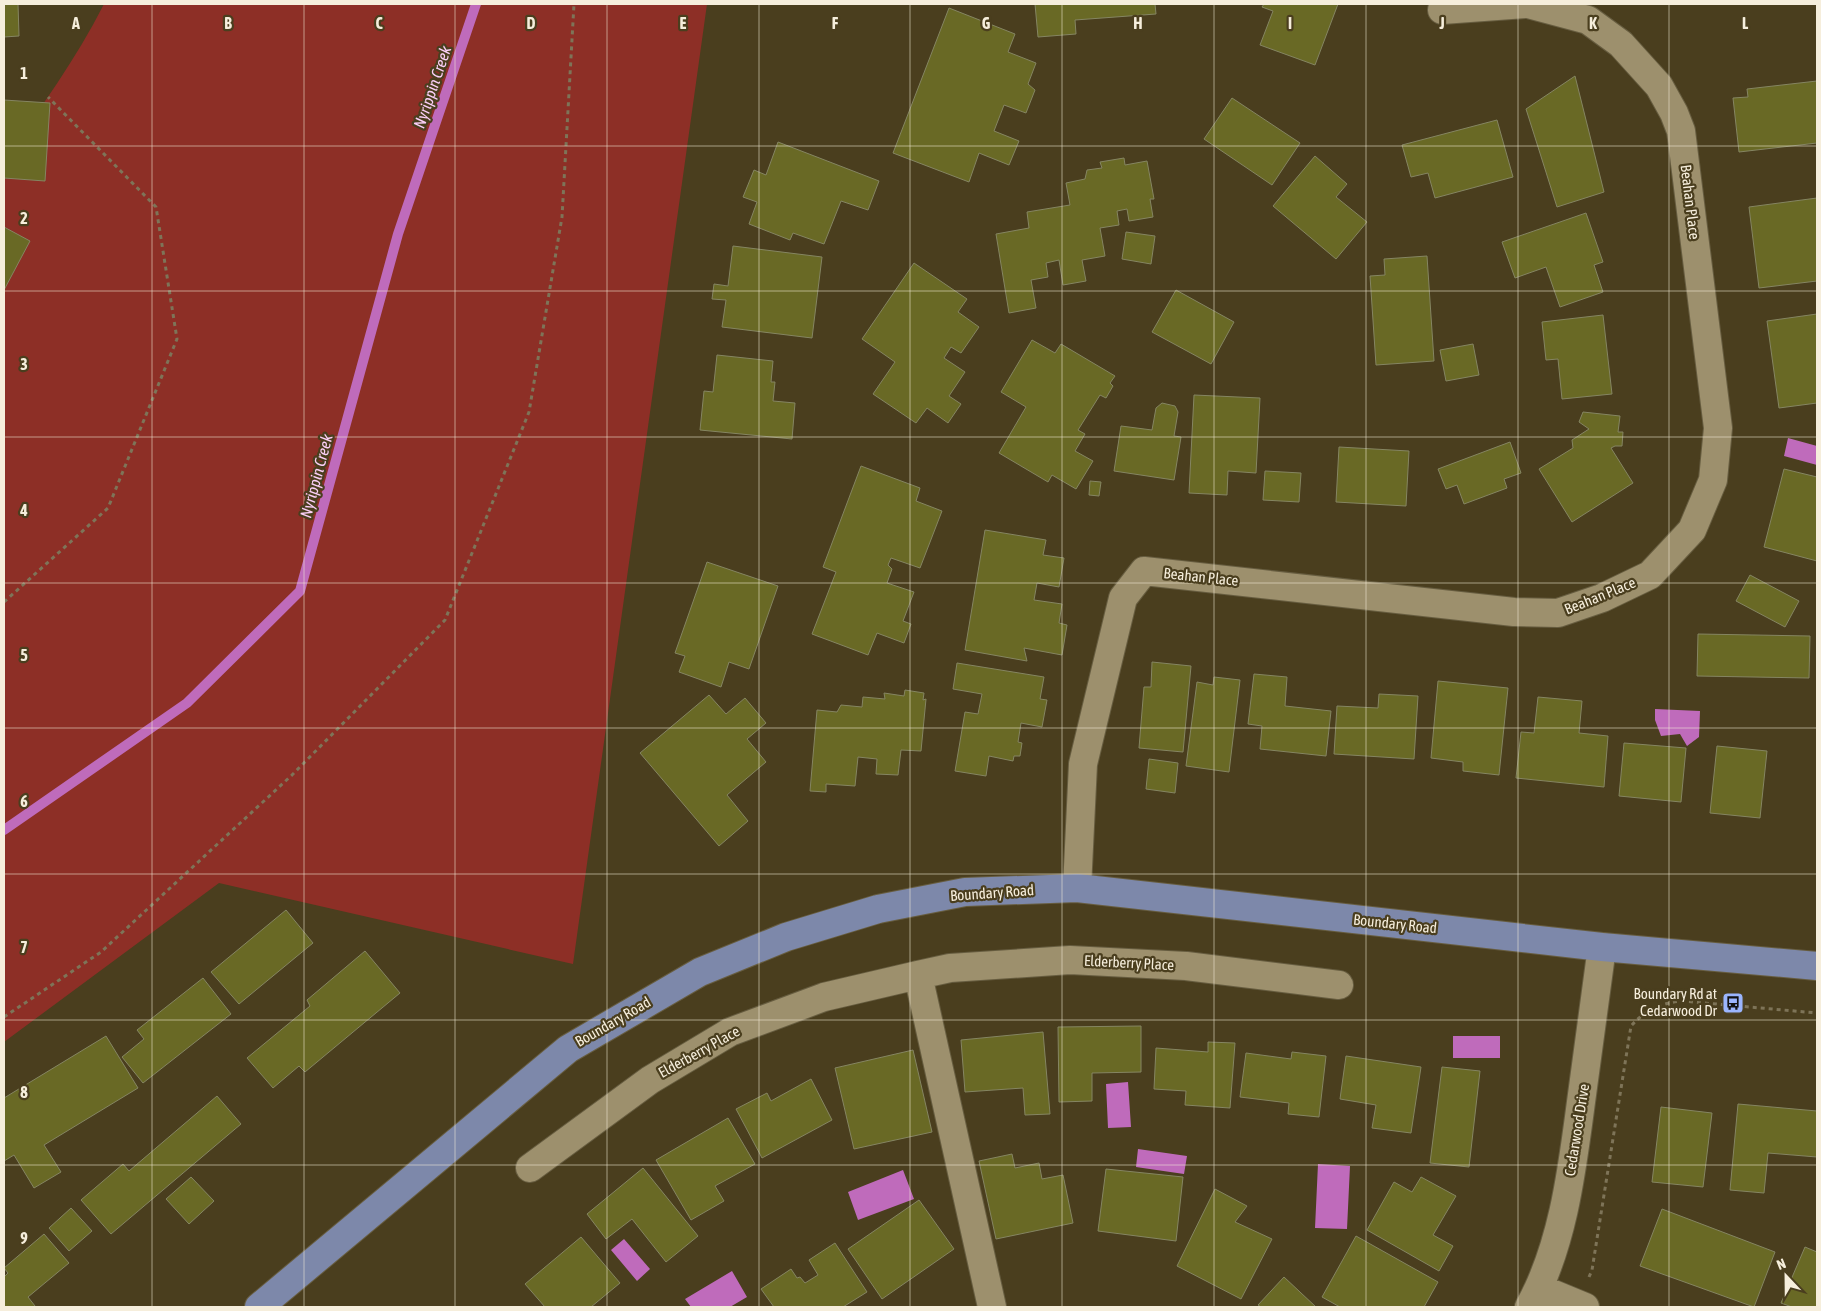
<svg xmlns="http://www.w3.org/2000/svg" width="1821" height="1311" font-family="'Asap Condensed',sans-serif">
  <rect width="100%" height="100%" fill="#4a3e1e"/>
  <path fill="#8d2f26" d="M104 4H707L573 964 219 883 4 1042V159C40 109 76 59 104 4Z"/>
  <path fill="#bf6bbb" d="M1788 438 1817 446V465L1784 456Z
    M1655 709 1700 711 1699 737 1687 746 1680 734 1661 736 1655 720Z
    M1453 1036H1500V1058H1453Z
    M1128 1082 1131 1127 1108 1128 1106 1084Z
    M1138 1149 1187 1156 1184 1174 1136 1167Z
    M1318 1164 1350 1166 1347 1229 1315 1228Z
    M903 1170 914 1199 858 1220 848 1192Z
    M624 1239 650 1269 637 1281 611 1250Z
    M732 1271 747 1297 730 1307H691L685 1299Z"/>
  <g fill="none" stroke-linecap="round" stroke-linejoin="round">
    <path stroke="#bf6bbb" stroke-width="10" d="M4 830 187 703 300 591 398 234 476 4"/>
  </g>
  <path fill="#696925" stroke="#858562" d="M4 4H18L19 36 4 37Z
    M1035 4H1155L1156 14 1075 20 1076 34 1038 37Z
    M1264 4H1338L1315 65 1260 45 1273 11 1262 7Z
    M949 8 1015 34 1008 52 1036 63 1028 84 1035 90 1026 113 1004 105 994 131 1019 141 1009 165 979 153 969 182 893 153Z
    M1575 76 1604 192 1557 207 1526 109Z
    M1817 81V143L1739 152 1733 98 1748 97 1747 89Z
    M1232 98 1300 143 1272 185 1204 139Z
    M4 100 50 103 45 181 4 178Z
    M1497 120 1513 177 1435 198 1428 173 1411 177 1402 145Z
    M778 142 879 181 868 210 841 201 824 244 793 233 790 240 749 224 757 202 743 197 754 170 766 175Z
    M1315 156 1347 184 1336 197 1367 222 1336 259 1273 206Z
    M1124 158 1125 165 1147 161 1154 199H1150L1153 217 1129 221 1127 209 1117 211 1119 225 1100 228 1105 256 1082 260 1086 281 1063 285 1059 260 1046 263 1048 277 1031 280 1036 308 1009 313 996 234 1029 228 1027 212 1070 205 1066 183 1085 179 1087 170 1102 168 1100 162Z
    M1817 198V281L1759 288 1749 207Z
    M1586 213 1603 262 1594 265 1603 292 1560 307 1546 267 1515 278 1502 242Z
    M4 227 30 241 4 290Z
    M1126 232 1155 236 1151 264 1122 259Z
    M733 246 822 257 812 338 722 327 726 300 712 299 714 284 728 286Z
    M1427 256 1434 361 1376 365 1370 276 1385 275 1384 259Z
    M914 263 967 299 958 312 979 327 961 353 951 347 944 358 965 372 949 396 961 404 948 423 927 408 916 423 873 394 895 362 862 339Z
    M1176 290 1234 322 1211 364 1152 332Z
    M1817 314V403L1779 408 1767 321Z
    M1603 315 1612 394 1562 399 1558 359 1546 360 1542 322Z
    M1032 340 1055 353 1061 344 1115 376 1110 383 1113 386 1106 398 1100 395 1078 430 1085 434 1075 451 1093 461 1076 489 1052 475 1048 482 999 453 1026 407 1001 392Z
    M1473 344 1479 375 1446 381 1440 350Z
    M717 355 773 361 771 382H775L773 401 795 403 792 439 700 430 704 391 713 392Z
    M1194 395 1260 398 1256 473 1228 471 1227 495 1189 493Z
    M1162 403 1175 406 1178 412 1174 436 1181 437 1174 480 1114 471 1121 426 1152 430 1156 408Z
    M1583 412 1620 416 1618 432H1623L1622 446H1615L1611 448 1633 483 1572 522 1539 469 1573 448 1572 440 1589 429 1579 422Z
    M1510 442 1521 473 1504 479 1507 488 1464 504 1457 485 1446 489 1438 469Z
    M1339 447 1409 451 1406 506 1336 502Z
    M861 466 920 488 916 501 942 511 920 568 891 558 888 565 892 569 887 583 914 592 903 621 911 624 904 643 877 633 868 655 812 634 836 572 823 567Z
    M1784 469 1817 477V561L1764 547Z
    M1265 471 1301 473 1299 502 1263 500Z
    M1090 481 1101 482 1099 496 1089 495Z
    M985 530 1046 540 1043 555 1064 558 1059 587 1037 583 1034 600 1062 604 1059 623 1067 625 1062 655 1024 648 1027 661 965 650Z
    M707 562 778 586 749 669 729 662 721 687 679 672 685 656 675 653Z
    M1750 575 1799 601 1785 627 1736 601Z
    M1698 634 1810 636 1809 678 1697 676Z
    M1152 662 1191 666 1183 752 1139 748 1144 687H1151Z
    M957 663 1044 677 1040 699 1047 700 1042 727 1021 723 1018 742 1022 743 1020 756H1014L1013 761 989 756 986 776 955 771 965 712 978 714 982 694 953 689Z
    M1254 674 1287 677 1285 706 1331 711 1326 756 1260 749 1262 726 1248 724Z
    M1214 677 1240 680 1229 772 1186 766 1197 682 1213 685Z
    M1438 681 1508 688 1499 775 1463 771V762L1431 758Z
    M905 690 924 693 923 700 926 699 921 751 901 750 898 775 876 774 877 759 858 757 855 786 826 784V792L810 791 817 710 837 712 841 705 862 707 863 697 885 699 884 693 904 696Z
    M1379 694 1418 696 1414 759 1334 754 1337 706 1378 708Z
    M709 695 726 714 745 698 766 723 747 739 766 762 727 795 748 821 719 846 640 753Z
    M1538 697 1582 701 1579 733 1608 736 1604 787 1516 778 1521 732 1534 733Z
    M1624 743 1686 748 1681 802 1619 796Z
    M1717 746 1767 751 1760 818 1710 813Z
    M1149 759 1178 763 1175 793 1146 789Z
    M286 910 313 943 239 1004 211 972Z
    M365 951 400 993 305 1072 299 1066 273 1088 247 1058 310 1006 307 1000Z
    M203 978 231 1014 143 1083 122 1057 144 1039 137 1030Z
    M1141 1026V1072L1092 1073V1101L1059 1102 1058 1027Z
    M1043 1032 1050 1114 1025 1115 1023 1088 965 1092 961 1040Z
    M106 1036 138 1088 44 1145 61 1172 34 1188 14 1155 4 1161V1098Z
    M1208 1042 1235 1043 1230 1108 1185 1105 1186 1091 1154 1089 1156 1048 1208 1052Z
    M913 1050 932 1132 854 1149 835 1068Z
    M1292 1052 1326 1056 1319 1117 1288 1114 1289 1103 1240 1097 1246 1053 1291 1059Z
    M1346 1056 1421 1067 1411 1133 1372 1128 1376 1105 1340 1099Z
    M1442 1067 1480 1071 1469 1167 1430 1163Z
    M811 1079 832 1120 762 1158 736 1109 767 1093 771 1101Z
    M217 1096 241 1124 111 1234 81 1200 123 1164 129 1171Z
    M1738 1104 1817 1111V1157L1768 1153 1764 1193 1730 1190Z
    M1661 1107 1712 1113 1703 1187 1652 1182Z
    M728 1118 755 1164 715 1186 724 1201 691 1220 656 1160Z
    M1012 1154 1015 1168 1039 1163 1042 1179 1063 1175 1073 1223 996 1239 979 1161Z
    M643 1168 698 1236 666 1262 632 1219 606 1239 587 1214Z
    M1106 1169 1183 1177 1176 1241 1098 1231Z
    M191 1177 214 1201 189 1224 166 1199Z
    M1421 1177 1456 1196 1433 1235 1453 1246 1439 1271 1367 1230 1394 1182 1412 1192Z
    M1215 1189 1247 1206 1235 1222 1272 1239 1241 1299 1177 1266Z
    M919 1200 954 1249 882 1299 848 1249Z
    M71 1208 92 1231 69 1251 49 1228Z
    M1662 1209 1775 1252 1754 1307 1640 1266Z
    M44 1234 69 1263 28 1297 35 1306 33 1307H4V1277L8 1273 4 1268Z
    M1356 1236 1438 1282 1424 1307H1340L1322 1297Z
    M581 1237 620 1283 591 1307H545L525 1284Z
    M835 1243 867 1292 843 1307H774L761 1289 791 1269 797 1278 800 1277 805 1283 818 1275 809 1260Z
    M1805 1247 1817 1252V1307H1792L1781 1303Z
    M1284 1277 1316 1307H1261L1258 1305Z"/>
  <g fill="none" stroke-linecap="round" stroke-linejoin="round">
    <g stroke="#675d40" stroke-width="30">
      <path id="minor" d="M1442 10 1525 4
        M1077 888 1083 764 1123 598 1144 571 1514 612 1558 613 1602 598 1650 575 1692 530 1713 480 1718 428 1681 131 1674 113 1659 86 1621 44 1588 20 1528 4
        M918 975 992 1307
        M530 1168 650 1080 730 1032 824 997 918 975 950 968 1070 960 1186 966 1339 985
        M1539 1288 1585 1307
        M1529 1307C1563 1246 1572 1170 1581 1102 1588 1050 1595 998 1602 947"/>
    </g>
    <g stroke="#675d40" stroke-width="30">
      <path id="major" d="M259 1307 568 1049 700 972 786 937 878 909 965 892 1077 888 1602 947 1817 966"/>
    </g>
    <path stroke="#7e7458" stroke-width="3" stroke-dasharray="4 4" stroke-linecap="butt" d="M4 602 108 508 177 339 156 207 48 97
      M4 1017 101 952 292 775 445 620 529 412 562 217 574 4
      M1589 1277 1592 1270 1631 1026C1645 1010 1661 1003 1682 1001L1817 1013"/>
    <use href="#minor" stroke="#9d906d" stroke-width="28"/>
    <use href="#major" stroke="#7d88aa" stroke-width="28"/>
  </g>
  <path fill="none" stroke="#f6eedc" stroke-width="1" stroke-opacity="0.55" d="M152 4V1307M304 4V1307M455 4V1307M607 4V1307M759 4V1307M910 4V1307M1062 4V1307M1214 4V1307M1366 4V1307M1518 4V1307M1669 4V1307M4 146H1817M4 291H1817M4 437H1817M4 583H1817M4 728H1817M4 874H1817M4 1020H1817M4 1165H1817"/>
  <defs>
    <g id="bus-square" transform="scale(1.125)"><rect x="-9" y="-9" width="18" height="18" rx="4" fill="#9bb5fd" stroke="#4a3e1e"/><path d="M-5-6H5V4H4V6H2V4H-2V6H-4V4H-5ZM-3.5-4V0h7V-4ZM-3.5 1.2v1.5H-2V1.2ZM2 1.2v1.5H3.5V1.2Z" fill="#111"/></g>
  </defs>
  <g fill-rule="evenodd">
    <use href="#bus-square" x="1733" y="1003"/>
  </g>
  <g text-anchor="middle" stroke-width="4.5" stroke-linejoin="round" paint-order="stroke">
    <g font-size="15" fill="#f6eedc" stroke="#4a3e1e">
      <text transform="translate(1690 202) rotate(83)" y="5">Beahan Place</text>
      <text transform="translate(1201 577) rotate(6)" y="5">Beahan Place</text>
      <text transform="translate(1600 596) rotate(-22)" y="5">Beahan Place</text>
      <text transform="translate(992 893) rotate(-4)" y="5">Boundary Road</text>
      <text transform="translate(1395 924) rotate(6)" y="5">Boundary Road</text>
      <text transform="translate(1129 963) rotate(3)" y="5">Elderberry Place</text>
      <text transform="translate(613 1022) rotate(-30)" y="5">Boundary Road</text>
      <text transform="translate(699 1052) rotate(-29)" y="5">Elderberry Place</text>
      <text transform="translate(1577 1130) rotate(-81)" y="5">Cedarwood Drive</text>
    </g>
    <g font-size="15" fill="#f6eedc" stroke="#4a3e1e" text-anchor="end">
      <text x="1717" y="999">Boundary Rd at<tspan x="1717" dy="17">Cedarwood Dr</tspan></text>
    </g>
    <g font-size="16" font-style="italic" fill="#fcd0f8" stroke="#4a3e1e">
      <text transform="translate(432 87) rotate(-71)" y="6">Nyrippin Creek</text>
      <text transform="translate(316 476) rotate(-75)" y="6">Nyrippin Creek</text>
    </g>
  </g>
  <g font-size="16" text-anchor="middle" font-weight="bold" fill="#f6eedc" stroke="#4a3e1e" stroke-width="4.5" stroke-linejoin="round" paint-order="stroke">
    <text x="76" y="29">A</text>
    <text x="228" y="29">B</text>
    <text x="379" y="29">C</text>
    <text x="531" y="29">D</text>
    <text x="683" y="29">E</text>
    <text x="835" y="29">F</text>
    <text x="986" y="29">G</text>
    <text x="1138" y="29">H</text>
    <text x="1290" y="29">I</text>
    <text x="1442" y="29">J</text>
    <text x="1593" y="29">K</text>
    <text x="1745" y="29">L</text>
    <text x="24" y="79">1</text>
    <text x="24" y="224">2</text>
    <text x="24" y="370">3</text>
    <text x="24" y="516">4</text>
    <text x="24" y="661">5</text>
    <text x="24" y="807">6</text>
    <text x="24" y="953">7</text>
    <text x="24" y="1098">8</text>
    <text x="24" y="1244">9</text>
  </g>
  <rect width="1821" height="1311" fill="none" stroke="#f6eedc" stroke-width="10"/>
  <g transform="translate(1786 1276) rotate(338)" stroke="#4a3e1e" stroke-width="4" paint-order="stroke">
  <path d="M0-4L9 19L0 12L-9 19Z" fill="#f6eedc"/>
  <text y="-8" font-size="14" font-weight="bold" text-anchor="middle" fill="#f6eedc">N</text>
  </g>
</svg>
